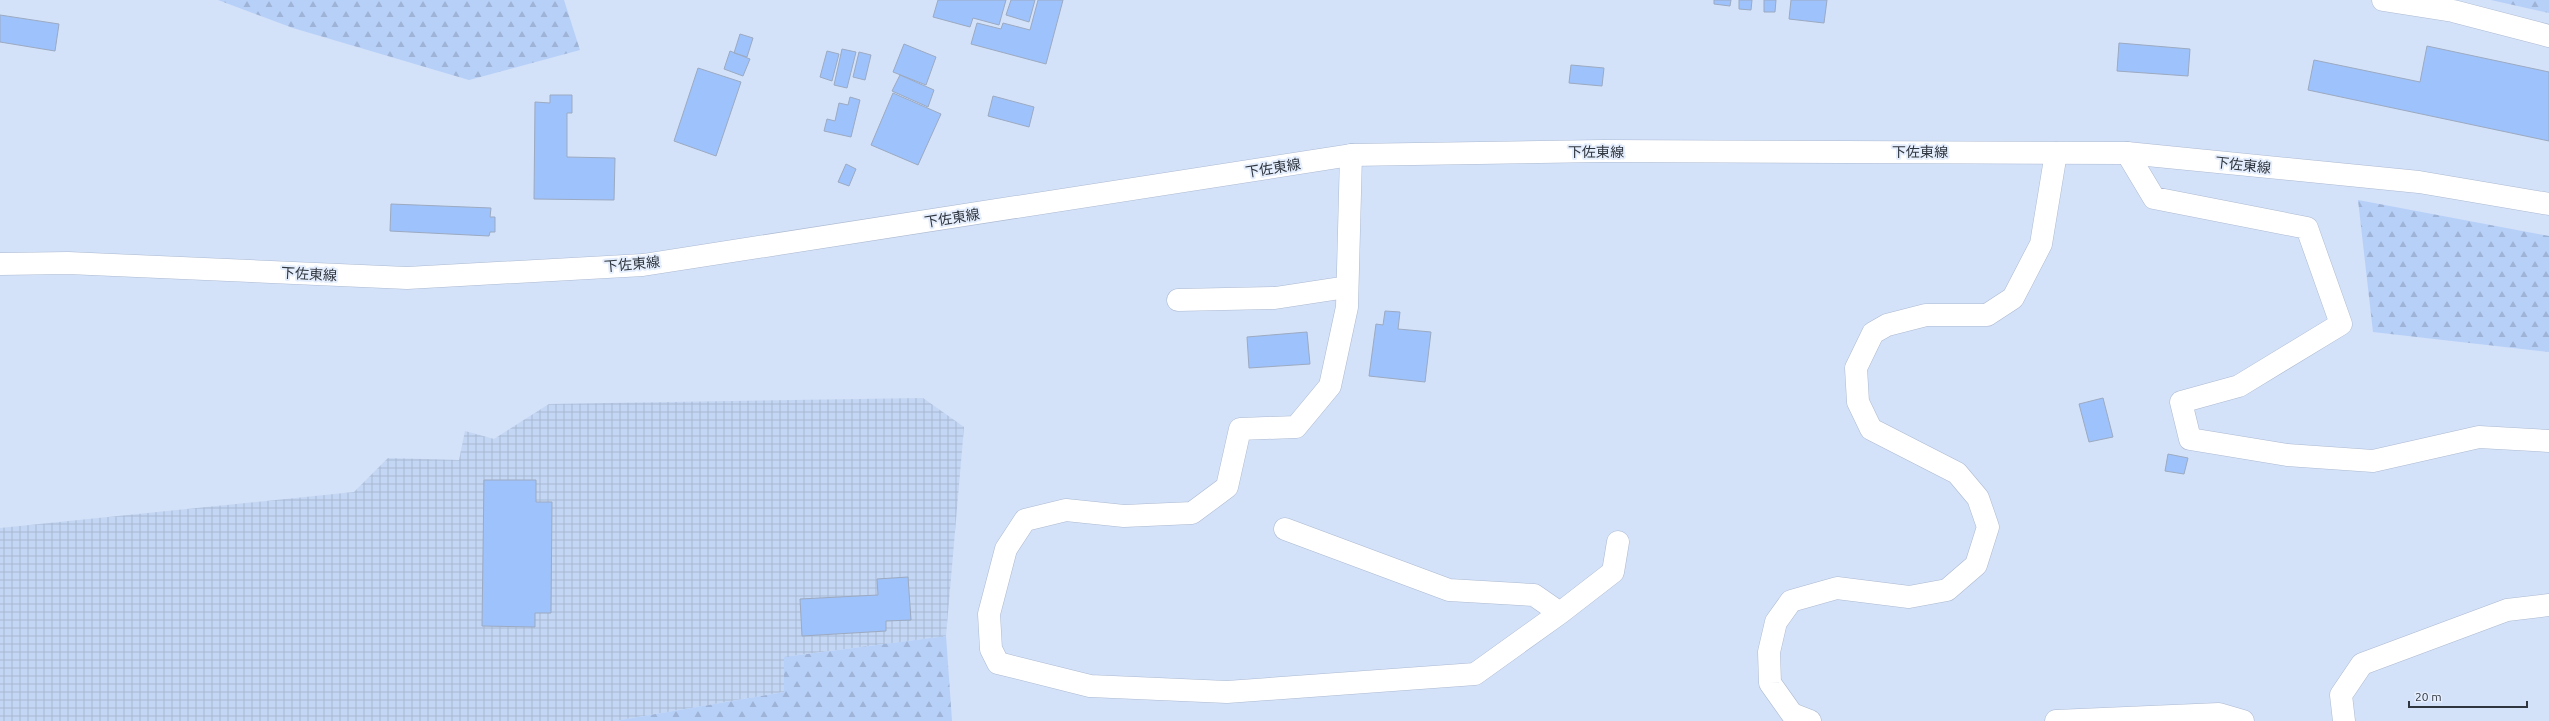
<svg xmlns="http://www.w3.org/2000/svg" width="2549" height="721" font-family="Ubuntu,'Noto Sans JP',sans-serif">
  <defs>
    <pattern id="industrial-grid" width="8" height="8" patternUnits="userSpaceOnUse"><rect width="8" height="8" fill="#c3d6f3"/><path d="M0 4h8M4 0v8" fill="none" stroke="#a8b8d1"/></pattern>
    <pattern id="forest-firs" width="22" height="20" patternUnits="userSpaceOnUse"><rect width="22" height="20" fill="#b7d0f8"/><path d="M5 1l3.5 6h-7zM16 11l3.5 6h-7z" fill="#9eb3d6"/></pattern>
  </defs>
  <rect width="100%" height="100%" fill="#d3e1f9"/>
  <path fill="url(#industrial-grid)" d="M923 398 964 427 946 636 784 657V692L615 721H0V528L354 492 388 458 459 460 465 431 494 439 549 404Z"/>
  <path fill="url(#forest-firs)" d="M218 0H564L580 50 469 80 293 28Z
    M2491 0H2549V13Z
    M2358 200 2549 236V352L2373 332Z
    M946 636 952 721H615L784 692V657Z"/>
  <path fill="#9ec2fc" stroke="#9caac1" d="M938 0H1006L999 25 973 18 970 27 933 17Z
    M1011 0H1035L1029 22 1006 15Z
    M1038 0H1063L1046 64 971 44 977 23 1001 29 1003 23 1030 30Z
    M1714 0H1731L1730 6 1714 4Z
    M1739 0H1752L1751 10 1739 9Z
    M1764 0H1776L1775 12H1764Z
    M1791 0H1827L1824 23 1789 19Z
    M0 15 59 24 55 51 0 42Z
    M740 34 753 38 747 57 734 53Z
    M2119 43 2190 49 2188 76 2117 71Z
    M904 44 936 57 926 85 893 72Z
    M2427 46 2549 72V141L2308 90 2314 60 2420 82Z
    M842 49 856 52 847 88 834 85Z
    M730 51 750 59 743 76 724 69Z
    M827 51 839 54 832 81 820 77Z
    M859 52 871 55 865 80 853 77Z
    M1571 65 1604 68 1602 86 1569 83Z
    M698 68 741 82 716 156 674 141Z
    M900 75 934 90 928 107 892 91Z
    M893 93 941 114 918 165 871 145Z
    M550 95H572V113H567V157L615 158 614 200 534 199 535 102 550 103Z
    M993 96 1034 107 1029 127 988 116Z
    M850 97 860 100 851 137 824 131 827 119 835 121 839 103 848 105Z
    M846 164 856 169 849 186 838 182Z
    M391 204 491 208 490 217H495V232H490L489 236 390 231Z
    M1385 311 1400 312 1398 329 1431 332 1425 382 1369 376 1376 324 1383 325Z
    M1307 332 1310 364 1249 368 1247 337Z
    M2103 398 2113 437 2089 442 2079 404Z
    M2168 454 2188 458 2184 474 2165 471Z
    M484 480H536V502H552L551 613H535V627L482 626Z
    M908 577 911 620 886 621V631L802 636 800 599 878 595 877 579Z"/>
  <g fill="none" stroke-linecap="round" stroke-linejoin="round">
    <g stroke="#acbad1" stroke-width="23">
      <path id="lane" d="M2127 153 2154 198 2307 228 2341 324 2239 386 2181 402 2190 439 2287 455 2373 461 2479 437 2549 441
        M1351 155 1347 307 1330 386 1296 427 1240 429 1227 487 1192 513 1124 516 1066 510 1025 520 1006 549 989 614 991 649 998 663 1090 686 1227 692 1475 674 1560 613 1613 572 1618 542
        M1178 300 1275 298 1347 287
        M1285 529 1449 590 1534 595 1560 613
        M1810 721 1792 714 1770 683 1769 652 1776 622 1791 601 1837 588 1909 597 1947 590 1976 565 1988 527 1978 498 1957 473 1871 429 1858 402 1856 368 1873 333 1887 325 1926 315H1987L2013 298 2041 244 2056 153
        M2056 721 2219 714 2243 721
        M2344 721 2341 695 2362 664 2507 610 2549 605"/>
    </g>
    <g stroke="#acbad1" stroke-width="23">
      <path id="street" d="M2383 0 2453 11 2549 36"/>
    </g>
    <g stroke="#acbad1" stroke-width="23">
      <path id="secondary" d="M0 264 68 263 407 278 643 265 1351 155 1602 151 2127 153 2419 182 2549 204"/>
    </g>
    <use href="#lane" stroke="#fff" stroke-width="22"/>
    <use href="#street" stroke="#fff" stroke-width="22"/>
    <use href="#secondary" stroke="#fff" stroke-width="22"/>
  </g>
  <g text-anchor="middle" stroke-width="4" stroke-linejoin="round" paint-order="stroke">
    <g font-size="14" fill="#30363f" stroke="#e5eefd">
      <text x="1596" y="157">下佐東線</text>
      <text x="1920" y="157">下佐東線</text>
      <text transform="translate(2243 165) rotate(6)" y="5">下佐東線</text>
      <text transform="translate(1273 168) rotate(-9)" y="5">下佐東線</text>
      <text transform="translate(952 218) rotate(-9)" y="5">下佐東線</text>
      <text transform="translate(632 264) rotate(-5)" y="5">下佐東線</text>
      <text transform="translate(309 274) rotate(3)" y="5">下佐東線</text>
    </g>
  </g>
  <path d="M2409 701v6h118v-6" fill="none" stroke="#30363f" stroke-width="2"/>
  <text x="2415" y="701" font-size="12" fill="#30363f" stroke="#e5eefd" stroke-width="3" paint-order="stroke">20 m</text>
</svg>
